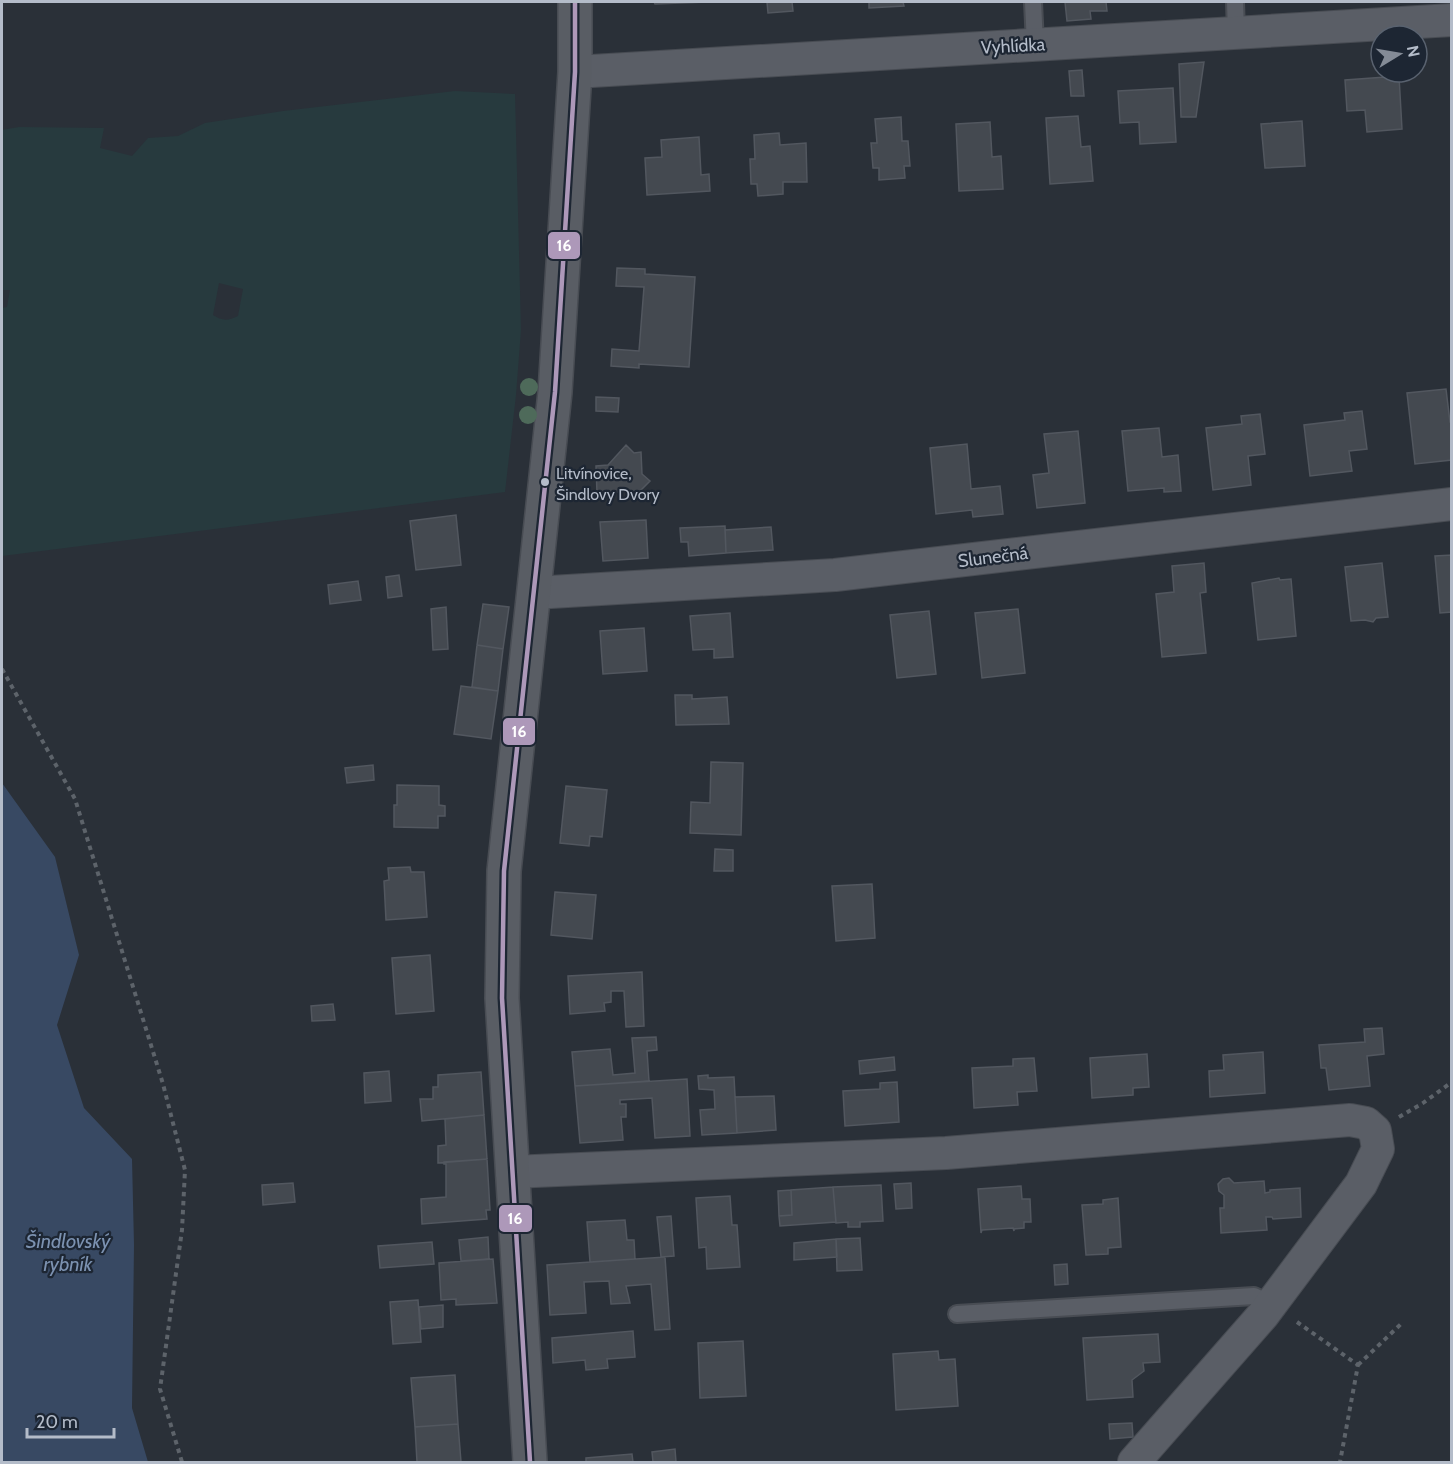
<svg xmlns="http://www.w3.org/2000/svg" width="1453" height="1464" font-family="Cabin,sans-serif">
  <rect width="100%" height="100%" fill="#2a3038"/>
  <path fill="#273a3e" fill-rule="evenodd" d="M455 91 515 94 521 330 516 395 505 492 2 556V308L7 307 10 290H2V130L19 127 104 128 100 148 132 156 148 138 178 136 205 123 283 111ZM219 283 243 289 238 316C228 321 222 321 213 315Z"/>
  <path fill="#384963" d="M2 783 55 857 79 955 57 1025 84 1108 132 1159 134 1245 132 1408 148 1462H2Z"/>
  <path fill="#444950" stroke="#52575f" stroke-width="1.5" d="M654 2H708L655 4Z
    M767 2H792L793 11 768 13Z
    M869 2H903L904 6 869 8Z
    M1065 2H1106L1107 11H1090L1091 19 1067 21Z
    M1204 62 1196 117H1181L1179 64Z
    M1082 70 1084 96H1071L1069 71Z
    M1399 76 1402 129 1367 132 1365 110 1347 111 1345 80Z
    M1173 88 1176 142 1140 144 1139 122 1120 123 1118 91Z
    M1078 116 1081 147 1090 146 1093 181 1050 184 1046 118Z
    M901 117 902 141H908L910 166H904L905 178 879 180V168H873L871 143H877L875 119Z
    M1302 121 1305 166 1265 168 1261 124Z
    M990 122 992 157 1001 156 1003 189 959 191 956 124Z
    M779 133 780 145 806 143 807 182H783V194L758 196 757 184H751L750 159H755L754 135Z
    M699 137 701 175 709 174 710 191 647 195 645 158 662 157 661 140Z
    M617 268 645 269V274L695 277 689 367 639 364V368L611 366 612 349 639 351 644 287 616 286Z
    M1446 389 1450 422H1452V460L1415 464 1407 393Z
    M596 397 619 398 618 412 596 411Z
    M1362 411 1367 449 1349 451 1352 471 1310 476 1304 425 1345 420 1344 413Z
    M1260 414 1265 454 1248 456 1251 485 1213 490 1206 428 1242 424 1241 416Z
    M1159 428 1162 457 1178 455 1181 491 1164 492V488L1128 491 1122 431Z
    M1078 431 1085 503 1037 508 1033 475 1049 473 1044 434Z
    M967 444 971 489 1000 486 1003 514 973 517 972 510 936 514 930 448Z
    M626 445 634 453 641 452 642 474 650 481 640 491 597 493 596 466 608 465Z
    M456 515 461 565 416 570 410 521Z
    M646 520 648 558 603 561 600 522Z
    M725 526 726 553 689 556 688 542H681L680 528Z
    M771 527 773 550 726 553 725 530Z
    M1452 555V612L1440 613 1435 556Z
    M1204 563 1206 592 1200 593 1206 653 1162 657 1156 594 1174 592 1172 566Z
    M1382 563 1388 617 1376 618 1373 622 1365 620 1351 621 1345 567Z
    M399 575 402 596 388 598 386 577Z
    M1279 578 1280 580 1291 579 1296 636 1258 640 1252 583Z
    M358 581 361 600 330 604 328 585Z
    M483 604 509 607 503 649 477 645Z
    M446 607 448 649 433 650 431 609Z
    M1018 609 1025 673 982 678 975 613Z
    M929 611 936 674 897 678 890 615Z
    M730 613 733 657 714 658V649L693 650 690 616Z
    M644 628 647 671 603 674 600 631Z
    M477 645 503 649 498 691 472 687Z
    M461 686 498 691 491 739 454 734Z
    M675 695H692V699L727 697 729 724 676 725Z
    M711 762 743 763 741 835 690 833 691 802 710 803Z
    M373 765 374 780 347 783 345 768Z
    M397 785 439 786V805L445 806V816H438V828L394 827V805H397Z
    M566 786 607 790 602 837 590 836 589 846 560 843Z
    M715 849 733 850V871H714Z
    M410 867 411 872H424L427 917 386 920 384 881 389 880 388 868Z
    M872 884 875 938 836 941 832 886Z
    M555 892 596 895 592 939 551 935Z
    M430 955 434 1011 396 1014 392 958Z
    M642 972 644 1026 626 1027 624 991H611V1002L604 1003 605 1011 570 1014 568 976Z
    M333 1004 335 1020 312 1021 311 1006Z
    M1382 1028 1384 1054 1367 1056 1370 1086 1329 1090 1326 1068H1321L1319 1045 1365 1042 1364 1029Z
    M656 1037 657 1050 647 1051 649 1081 575 1086 572 1052 610 1049 613 1075 635 1073 632 1038Z
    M1263 1052 1265 1093 1210 1097 1209 1071 1224 1070 1223 1055Z
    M1147 1054 1149 1087 1133 1088V1095L1092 1098 1090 1058Z
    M894 1057 895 1070 860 1074 859 1061Z
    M1034 1058 1037 1091 1017 1092 1018 1105 974 1108 972 1068 1013 1066V1059Z
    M389 1071 391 1101 365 1103 364 1073Z
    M481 1072 484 1115 422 1121 420 1099H433V1087H438V1075Z
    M708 1075V1078L734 1077 737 1133 702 1135 700 1110 715 1109 714 1090 699 1089 698 1076Z
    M687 1079 690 1136 655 1138 652 1098 620 1100V1104H626V1117H621L623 1140 580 1143 575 1086Z
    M897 1082 899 1122 845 1126 843 1091 880 1089V1083Z
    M774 1096 776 1130 737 1133 735 1097Z
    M484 1115 487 1159 438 1163V1146L446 1145 445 1119Z
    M487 1159 490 1210H486L487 1219 422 1224 421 1199 446 1197V1164H444V1162Z
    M1229 1178 1234 1183 1264 1181 1265 1193 1270 1192V1190L1300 1188 1301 1217 1273 1219 1272 1217H1266L1267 1230 1221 1233 1220 1208H1224V1195L1219 1191 1218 1184 1223 1179Z
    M293 1183 295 1202 263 1205 262 1185Z
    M911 1183 912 1208 896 1209 894 1184Z
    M881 1185 883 1221 860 1222V1227H848V1222L836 1223 833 1187Z
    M1021 1186 1022 1199H1030L1031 1222H1024V1228L1014 1229V1231L1013 1228 982 1230 981 1233 978 1189Z
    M833 1187 836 1222 780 1226 779 1216 792 1215 791 1190Z
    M791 1190 792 1215 779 1216 778 1191Z
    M730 1196 732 1225H737L740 1267 707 1269 706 1247 699 1248 696 1198Z
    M1118 1198 1121 1247 1108 1248V1254L1086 1255 1082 1205 1103 1204V1200Z
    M671 1216 674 1256 661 1257 657 1217Z
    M625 1220 627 1240H634L635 1259 590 1262 587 1222Z
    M488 1237 489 1259 461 1261 459 1240Z
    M860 1238 862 1270 837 1271 836 1239Z
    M836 1239 837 1257 794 1260V1243Z
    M432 1242 434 1264 380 1268 378 1246Z
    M665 1257 670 1329 655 1330 651 1284 626 1286 630 1303 611 1304 609 1281 584 1282 586 1313 550 1315 547 1265Z
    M493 1259 497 1303 456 1305V1299L441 1300 439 1263Z
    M1067 1264 1068 1284 1055 1285 1054 1265Z
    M418 1300 421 1342 393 1344 390 1302Z
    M443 1305V1327L421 1329 419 1307Z
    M633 1331 635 1357 607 1359 608 1368 586 1370 585 1360 553 1363 552 1338Z
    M1158 1334 1160 1362 1143 1363 1144 1371 1132 1380 1133 1397 1087 1400 1083 1338Z
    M743 1341 746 1396 700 1398 698 1343Z
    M938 1351 939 1360 955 1359 958 1406 896 1410 893 1354Z
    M455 1375 458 1424 415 1427 411 1378Z
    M1132 1423 1133 1437 1110 1439 1109 1424Z
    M458 1424 461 1462H417L415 1427Z
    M675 1449 676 1462H653L652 1452Z
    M632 1454 633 1462H586V1458Z"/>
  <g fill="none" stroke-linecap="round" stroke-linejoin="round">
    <g stroke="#484c53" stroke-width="20">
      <path id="lane" d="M1033 2 1035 44
        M1235 2 1236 32
        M957 1314 1254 1296 1271 1304"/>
    </g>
    <g stroke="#484c53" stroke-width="34">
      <path id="street" d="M575 72 1452 20
        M534 593 835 575 1452 504
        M512 1172 946 1153 1350 1120 1366 1123 1375 1131 1378 1149 1361 1184 1263 1315 1134 1462"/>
    </g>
    <g stroke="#484c53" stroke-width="36">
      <path id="secondary" d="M530 1462 502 998 504 871 555 392 575 72V2"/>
    </g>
    <path stroke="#5d636a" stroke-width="4" stroke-dasharray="4.5 4.5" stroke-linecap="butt" d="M2 669 75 799 163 1084 185 1170 182 1230 160 1389 182 1462
      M1399 1117 1423 1103 1452 1082
      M1297 1322 1358 1365 1340 1462
      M1358 1365 1402 1323"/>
    <use href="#lane" stroke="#5a5e66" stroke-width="16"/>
    <use href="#street" stroke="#5a5e66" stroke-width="32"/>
    <use href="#secondary" stroke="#595d64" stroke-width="33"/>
    <g stroke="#1d2633" stroke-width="9">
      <path id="bus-1" d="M530 1462 502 998 504 871 555 392 575 72V2"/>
    </g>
    <use href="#bus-1" stroke="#ad98b9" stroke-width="4.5"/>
  </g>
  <g fill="#4e6a5a">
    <circle cx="529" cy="387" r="9"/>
    <circle cx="528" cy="415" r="9"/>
  </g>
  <circle fill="#b4bcc9" stroke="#1d2633" stroke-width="2" cx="545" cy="482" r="5"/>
  <g text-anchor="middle" stroke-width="4.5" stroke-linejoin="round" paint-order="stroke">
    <g font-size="16" fill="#b4bcc9" stroke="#1d2633" text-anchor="start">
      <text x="556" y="479">Litvínovice,<tspan x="556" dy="21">Šindlovy Dvory</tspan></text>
    </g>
    <g font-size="18" fill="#b4bcc9" stroke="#1d2633">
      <text transform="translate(1013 46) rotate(-3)" y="6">Vyhlídka</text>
      <text transform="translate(993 557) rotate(-7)" y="6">Slunečná</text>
    </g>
    <g font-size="20" font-style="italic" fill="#7c92b1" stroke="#1d2633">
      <text x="68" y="1248">Šindlovský<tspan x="68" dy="23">rybník</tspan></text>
    </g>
  </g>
  <g stroke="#1d2633" stroke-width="2">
    <rect x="547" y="231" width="34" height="29" rx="6" fill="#ad98b9"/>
    <rect x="502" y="717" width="34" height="29" rx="6" fill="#ad98b9"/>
    <rect x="498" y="1204" width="35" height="29" rx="6" fill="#ad98b9"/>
  </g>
  <g font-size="16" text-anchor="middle" font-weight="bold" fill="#fff">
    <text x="564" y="251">16</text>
    <text x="519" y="737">16</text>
    <text x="515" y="1224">16</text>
  </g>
  <rect width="1453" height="1464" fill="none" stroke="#b4bcc9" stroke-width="6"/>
  <g transform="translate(1399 54) rotate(79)"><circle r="28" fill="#1d2633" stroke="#59626f" stroke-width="1.5"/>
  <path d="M0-4.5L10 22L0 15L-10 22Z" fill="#848b96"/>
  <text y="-9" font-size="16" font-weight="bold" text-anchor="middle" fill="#b4bcc9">N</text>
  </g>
  <path d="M27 1428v9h87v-9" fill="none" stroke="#b4bcc9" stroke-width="3"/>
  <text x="36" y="1428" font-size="18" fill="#b4bcc9" stroke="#1d2633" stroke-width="4.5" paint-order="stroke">20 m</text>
</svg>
